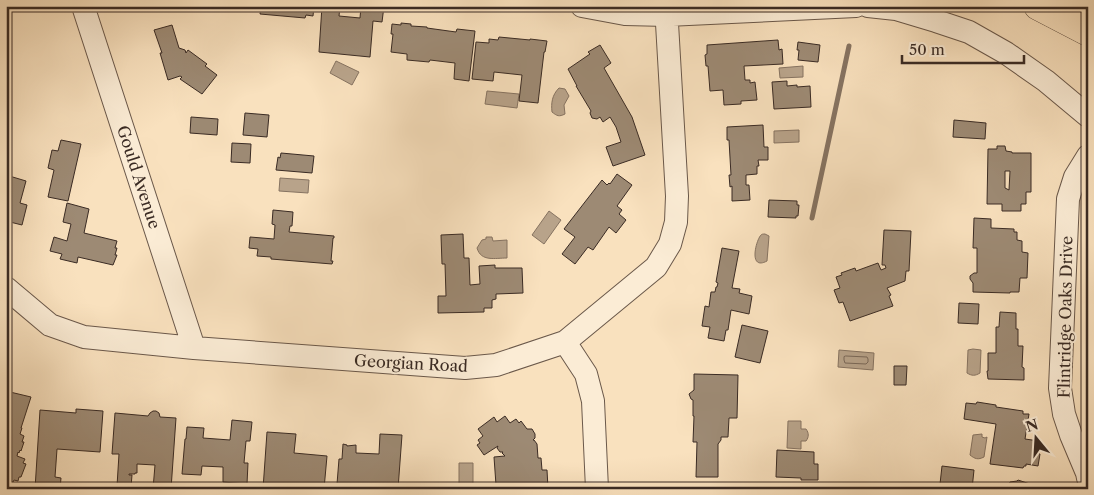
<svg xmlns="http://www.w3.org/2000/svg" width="1094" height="495" font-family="'Libre Caslon Text',serif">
  <rect width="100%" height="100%" fill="#f9e1be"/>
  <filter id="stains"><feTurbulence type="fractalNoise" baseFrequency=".004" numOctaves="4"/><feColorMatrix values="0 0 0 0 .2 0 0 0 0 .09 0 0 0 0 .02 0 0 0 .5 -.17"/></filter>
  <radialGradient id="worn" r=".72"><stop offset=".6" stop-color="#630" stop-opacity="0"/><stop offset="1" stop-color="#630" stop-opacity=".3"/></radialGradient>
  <path fill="#b8a38a" stroke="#867361" d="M336 61 359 72 352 85 330 73Z
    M803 66V77L780 78 779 68Z
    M559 88 565 89 569 96 564 105 565 114C559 117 557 116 552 112 551 103 552 95 559 88Z
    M487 91 519 94 517 108 485 104Z
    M799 130V142L774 143V131Z
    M280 178 309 180 308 193 279 191Z
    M549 211 561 220 544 244 532 235Z
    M765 234 769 236 767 261C748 271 756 240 761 235 762 234 763 234 765 234Z
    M486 237H492L493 241 507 240V258C495 258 481 262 477 248L482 240 486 239Z
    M973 349 981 350 980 373C975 376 972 376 967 373L968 350Z
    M839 350 874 353 873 370 838 367Z
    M788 421H801V429H806C809 433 809 437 806 441H801V449L787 448Z
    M982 434V437L985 438 987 437 984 457C978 460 975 459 970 455L973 435Z
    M459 463H473V489H459Z"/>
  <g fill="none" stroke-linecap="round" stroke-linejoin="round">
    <path stroke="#796757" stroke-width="1" d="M846 356 867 357 868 359V362L866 364 845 363 844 360V357Z"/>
    <path stroke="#867361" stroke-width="5" d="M812 218 849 46"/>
  </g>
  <path fill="#9d8a74" stroke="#3a2b24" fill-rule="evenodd" d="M261 6H314L313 16 306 15 305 18 260 14Z
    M322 6H340L339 16 360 18 361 6H384L382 22 373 21 370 57 319 52Z
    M401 23 411 24V26L427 27V28L456 32 457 29 475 31 469 81 454 79 455 63 430 60 429 62 407 60V54L391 52 393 34H391L392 24 401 25Z
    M172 25 179 48 185 50 186 53 188 50 207 64 205 66 217 75 202 94 180 79 182 77 180 76 168 80 160 53H162L154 30Z
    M499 37 530 40V39L547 41 545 52H544L538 103 519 101 522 75 494 72 493 81 472 79 476 42 489 43V39L498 40Z
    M778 40 779 50 782 49 783 64 744 66 745 80H750V83L755 82 757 100 741 101V104L724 105 723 90 710 91 708 66H706L705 55 707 54V45Z
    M798 42 820 45 818 62 798 60 799 50H797Z
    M600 45 611 63 604 68 632 117 645 155 613 166 606 147 621 142 616 127 610 117 603 122 600 117 597 119 592 118 590 113 591 111 576 86H577L568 69 590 54 588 52Z
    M787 81V86L797 85V87L810 86 811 107 774 109 772 82Z
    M245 113 269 115 267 137 243 135Z
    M191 117 218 119 217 135 190 133Z
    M954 120 986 123 985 139 953 137Z
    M763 125 764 147H768V160H758L759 166H757V174L746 175V185H749L750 200 732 201V186L730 187 729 175H731L729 140H727V127Z
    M61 140 81 144 68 201 48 197 54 170 48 168 52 150 58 151Z
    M232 143 251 144 250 163 231 162Z
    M997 146H1005L1006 151 1012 152V153H1031V192H1026V204H1021V211H1002V204H987L988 149H997ZM1005 171H1010L1009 190 1005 188Z
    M281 153 314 156 312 173 276 170 278 157 280 158Z
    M617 174 632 185 617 206 622 210 619 214 626 220 616 233 609 227 593 250 588 247 575 264 562 254 575 237 564 229 602 180 607 185 609 183 610 184Z
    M6 175 26 181 20 203 27 205 22 225 6 221Z
    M769 200 797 201V205H799L798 216H796V218L768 217Z
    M67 203 89 209 84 233 117 241 115 248H117L115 255H117L113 265 78 257 77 263 60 259 62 254 50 251 54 237 67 241 71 224 63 222Z
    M273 210 293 212 292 226H290L289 232 334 236V238H333L331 261H333L332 264 271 259V257L257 256 258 249 249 248 250 237 274 239 275 225 272 224Z
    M974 218 991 219V228L1014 229V232H1017V240L1022 241V252L1028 253 1027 278H1020L1019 292H1010V293L973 292V283L970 279V276L974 273H977V248H973Z
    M884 230 911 231 909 271H906L905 281 887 288 891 295 889 296 893 306 850 321 843 302 839 303 834 290 840 288 836 277 842 275 841 273 855 268 856 271 878 263 881 270 886 268 885 265H882Z
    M463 234 464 258H469L470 285 480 284 479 266 495 265V268H522L523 293 496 294V299L492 300V308H484V312L438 313V296H446L445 264H442L441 235Z
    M722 248 739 251 732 288 740 289 739 293 752 296 749 314 731 310 728 330H726L724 341 708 338 710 327 702 326 705 306 709 307 711 292H715L716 287H717L718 283 716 282Z
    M959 303 979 304 978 324 958 323Z
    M1000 312 1016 313V329H1018V346H1023L1022 367 1024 368V380L988 379 987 371H988V353H996V327H999Z
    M742 325 768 331 760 363 735 357Z
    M894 366H907L906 385H894Z
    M694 374 738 375 737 418H729L728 437H721V440L718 444V477H696L697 442H693L694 416H693V400L691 399 689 394 694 390Z
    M10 392 31 397 21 428H22L20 434 24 436 22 442H24L21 451 20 450 19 453 18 452 17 456 25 459 23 463 26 464 21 477H19L18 481 14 480 13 482 12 481 10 489H6V404Z
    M977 402 996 405V407L1023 411V414H1029L1025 439 1039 441 1037 453 1040 454 1038 466 1026 464V466H1024L1023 468 990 464 996 424 964 419 966 403 976 404Z
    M76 409 103 411 100 452 57 449 55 477 61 478 60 489H35L40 410 76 413Z
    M153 411H156L159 413 160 417 176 418 171 489H153L155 465 137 464V473H135V474H129V475H132L131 487 117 486 119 454H112L115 413 148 416 150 413Z
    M505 416 510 423 516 419 519 423 521 421 527 429H532L535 434V438L533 440H534L537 444 538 458H541L542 470H547L548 488 549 489H505V485H496L494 457 505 456 502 453 503 452H500L497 448 498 446 484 455 477 445 480 443 478 440 483 436 478 429 494 417 497 422Z
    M232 420 252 422 250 441H246L244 463H248L247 484 223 482V467L202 466 201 475 182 474 185 439H186L187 427 204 428 203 438 230 440Z
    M267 432 296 434 294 453 327 456 324 489H263Z
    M380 434 402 435 398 489 340 486V484H337L339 459H342L343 444 347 445V446L356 445V453L379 454Z
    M777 450 814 452V464H818V480H801V478L776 477Z
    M942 466 974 470 972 489 940 484Z
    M1018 480 1036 486 1035 489H1007L1010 482 1017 481Z"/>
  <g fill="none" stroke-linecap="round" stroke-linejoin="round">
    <g stroke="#6a584a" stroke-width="24">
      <path id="minor" d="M83 6 194 348
        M582 6 625 14 667 15 856 6
        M868 6 896 9 936 21 969 32 1006 53 1046 81 1088 116
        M1088 156 1075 177 1068 199 1060 388 1064 414 1071 435 1087 473 1088 478
        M6 288 50 325 84 337 194 348 465 368 496 365 565 342 656 267 670 244 676 222 677 196 666 6
        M565 342 586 374 593 401 597 489"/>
    </g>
    <g stroke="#3a2b24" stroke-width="29">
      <path id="highway" d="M1038 6 1088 32"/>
    </g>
    <use href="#minor" stroke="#fbecd5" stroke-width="22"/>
    <use href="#highway" stroke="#f9e1be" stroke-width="28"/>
  </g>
  <g text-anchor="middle" stroke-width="4" stroke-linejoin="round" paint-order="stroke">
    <g font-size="16" fill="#3a2b24" stroke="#fbecd5">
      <text transform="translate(139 177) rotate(72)" y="6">Gould Avenue</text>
      <text transform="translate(1065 317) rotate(-89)" y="6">Flintridge Oaks Drive</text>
      <text transform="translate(411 363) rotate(3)" y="6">Georgian Road</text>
    </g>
  </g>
  <rect width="1094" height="495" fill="none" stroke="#f9e1be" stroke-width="25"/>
  <rect x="8" y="8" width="1079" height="480" fill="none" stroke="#3a2b24" stroke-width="2.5"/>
  <rect x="12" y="12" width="1069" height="470" fill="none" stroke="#3a2b24"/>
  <g transform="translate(1036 438) rotate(342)" stroke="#fbecd5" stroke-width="4" paint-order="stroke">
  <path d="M0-4L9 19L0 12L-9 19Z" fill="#3a2b24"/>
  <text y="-8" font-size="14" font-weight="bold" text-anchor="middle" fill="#3a2b24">N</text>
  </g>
  <path d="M902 55v8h122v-8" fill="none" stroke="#3a2b24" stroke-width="2.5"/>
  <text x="909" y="55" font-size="15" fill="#3a2b24" stroke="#fbecd5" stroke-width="4" paint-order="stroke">50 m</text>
  <rect width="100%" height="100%" filter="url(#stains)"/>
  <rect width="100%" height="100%" fill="url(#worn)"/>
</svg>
